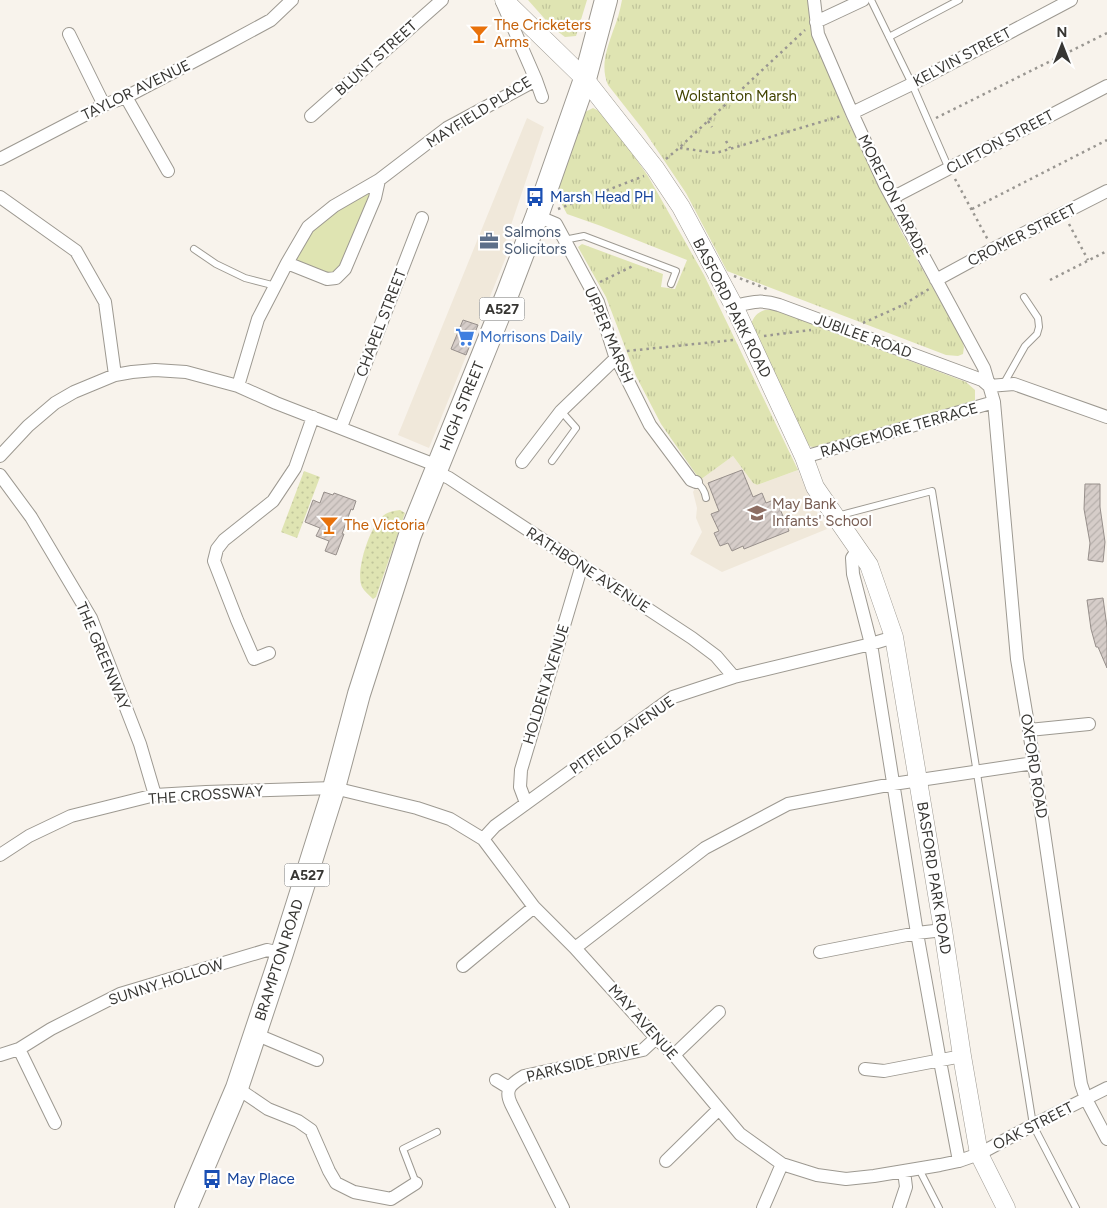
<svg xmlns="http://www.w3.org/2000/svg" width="1107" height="1208" font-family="Figtree,sans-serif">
  <defs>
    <pattern id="park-tufts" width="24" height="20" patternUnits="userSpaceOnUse" patternTransform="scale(1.25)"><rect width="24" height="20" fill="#dfe4b2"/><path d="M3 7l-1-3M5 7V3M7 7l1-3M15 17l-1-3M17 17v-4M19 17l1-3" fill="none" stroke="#c0c49a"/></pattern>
    <pattern id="garden-dots" width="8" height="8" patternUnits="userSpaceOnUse" patternTransform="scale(1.25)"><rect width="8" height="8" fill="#dfe4b2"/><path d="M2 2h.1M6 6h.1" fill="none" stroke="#c0c49a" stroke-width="1.8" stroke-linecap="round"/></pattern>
    <pattern id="building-hatch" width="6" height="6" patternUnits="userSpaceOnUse" patternTransform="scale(1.25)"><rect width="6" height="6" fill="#d6cdc9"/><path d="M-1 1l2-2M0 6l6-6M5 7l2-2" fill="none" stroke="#b8b1ad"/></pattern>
  </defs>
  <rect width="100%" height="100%" fill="#f8f3ec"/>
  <path fill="#f0e8da" d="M527 118 544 127 505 243 510 247 429 448 398 435Z
    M733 456 753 483 757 485 798 470 811 502 827 529 722 572 690 554 702 532 696 518 697 508 693 492 700 480Z"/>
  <path fill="#dfe4b2" d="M379 180 336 278 287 263 308 227Z"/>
  <path fill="url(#park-tufts)" d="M528 0H587L576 36 565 37 552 27Z
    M622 0H809L816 35 846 117 901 231 962 340 964 347 963 354 958 356 946 355 727 271 686 193 645 132 608 85C600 66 607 49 613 31 617 21 620 11 622 0Z
    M593 108 599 111 605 115 648 176 704 275 798 470 757 485 753 483 733 456 700 480 661 424 636 376 606 297 578 247 582 244 663 274 661 287 675 289 687 260 601 226 567 214 559 199V185L585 112Z
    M765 310H775L966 382 975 390V401L818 448 808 446 751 325C753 317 758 312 765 310Z"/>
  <path fill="url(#garden-dots)" d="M304 471 320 477 297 538 281 532Z
    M400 510 405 513 376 597 373 599C369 595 364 591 362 587 355 572 369 531 379 520 384 513 391 511 400 510Z"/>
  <path fill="url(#building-hatch)" stroke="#978f8b" d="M463 320 478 325 466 355 451 349Z
    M742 470 753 497 762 493 766 503 776 499 789 531 744 549 743 546 732 551 728 543 720 546 714 533 719 531 711 514 719 511 708 483Z
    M1085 484H1100V507L1105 542 1103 562 1088 560 1090 543 1084 509Z
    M324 492 333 495 334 493 356 501 353 510 351 509 342 534H344L336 555 325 551 329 541 316 536 320 528 305 522 313 500 320 503Z
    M1103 598 1107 627V668L1098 647H1096L1091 629 1087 600Z"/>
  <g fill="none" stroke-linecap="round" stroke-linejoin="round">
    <g stroke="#9d9991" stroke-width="8">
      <path id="lane" d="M871 0 912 84 949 169
        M889 37 959 0
        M564 240 584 236 676 271 671 284
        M194 249 216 264 245 278 276 286
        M1003 385 1025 346 1037 334 1039 327 1038 318 1024 297
        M552 461 576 428 561 411
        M696 482C702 486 705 491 706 498
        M837 516 932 491 1033 1125 1076 1208
        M919 1169 939 1208
        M416 1183 403 1149 437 1132"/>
    </g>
    <g stroke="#9d9991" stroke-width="14">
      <path id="street" d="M814 0 818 34 852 113 885 185 984 368 994 402 1017 659 1029 730 1081 1084 1086 1099 1107 1139
        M816 22 863 0
        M69 34 104 105
        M536 80 542 97
        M126 97 168 171
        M852 113 912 84 1071 0
        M311 116 442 0
        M0 159 104 105 126 97 223 46 271 20 292 0
        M0 197 76 251 105 302 115 375
        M892 198 1107 86
        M537 216 556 224 598 302 614 353 650 425 691 480 696 482
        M287 263 327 279 336 278 345 269 375 198 379 180
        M936 280 993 249 1107 191
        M734 306C752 302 761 299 779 305L982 380 989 386
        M238 386 258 319 287 263 308 227 334 206 379 180 447 128 536 80 502 2
        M989 386 1014 384 1107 417
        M341 427 422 218
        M0 456 28 426 55 403 74 392 115 375 132 372 155 370 186 372 238 386 276 403 438 466
        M804 457 994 402
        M522 462 561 411 616 358
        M436 472 449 478 692 638 716 656 734 677
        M0 475 31 517 91 618 140 744 155 795
        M858 549 852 558 853 574 871 644 917 933 940 1061 959 1161
        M269 653 254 659 237 620 214 561 217 549 224 540 273 501 295 468 313 417
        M1029 730 1089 724
        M526 803 520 787 521 770 582 565
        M483 839 495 826 673 697 734 677 871 644 894 637
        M0 855 29 836 71 816 155 795 206 792 334 788 417 808 450 819 483 839 534 907 575 948 656 1038 674 1055 740 1134 782 1164 817 1175 846 1179 874 1176 940 1165 959 1161 979 1154 1033 1125 1107 1088
        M575 948 705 848 788 804 893 784 1034 763
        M820 952 917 933 943 930
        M463 966 534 907
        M255 1034 317 1060
        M19 1049 55 1123
        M0 1055 19 1049 51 1029 120 994 267 950 282 953
        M674 1055 719 1012
        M865 1069 884 1071 962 1056
        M496 1080 509 1088
        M237 1088 268 1109 298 1121 311 1130 329 1171 336 1183 354 1192 391 1199 416 1183
        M666 1161 719 1109
        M563 1208 511 1104C504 1089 511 1084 524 1076L643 1050 656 1038
        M763 1208 782 1164
        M899 1208 906 1187 904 1171"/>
    </g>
    <g stroke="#9d9991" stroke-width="19">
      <path id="secondary" d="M504 0 585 79 655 168 681 207 734 306 804 457 815 487 869 565 894 637 943 930 962 1056 979 1154 1006 1208"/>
    </g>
    <g stroke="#9d9991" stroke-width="24">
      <path id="highway" d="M186 1208 237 1088 282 953 334 788 359 694 410 535 507 295 537 216 585 79 606 0"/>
    </g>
    <path stroke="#999691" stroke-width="2.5" stroke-dasharray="2.5 4" stroke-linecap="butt" d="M936 118 1107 33
      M708 121 712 127
      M726 141 730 148
      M680 148 716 153 841 116
      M666 159 679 148 805 30
      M955 179 988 240
      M558 209 644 176
      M972 209 1107 140
      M1069 224 1088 260
      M734 276 767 289
      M1050 280 1107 251
      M600 282 635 265
      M863 323 903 305 929 289
      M764 336 811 330
      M627 351 734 340"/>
    <use href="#lane" stroke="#fff" stroke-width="6"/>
    <use href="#street" stroke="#fff" stroke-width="12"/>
    <use href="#secondary" stroke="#fff" stroke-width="18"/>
    <use href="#highway" stroke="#fff" stroke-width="22"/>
  </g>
  <defs>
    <g id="bar-bare" transform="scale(1.5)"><path d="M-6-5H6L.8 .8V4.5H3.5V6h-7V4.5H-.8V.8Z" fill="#e8710a" stroke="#fff" stroke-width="2.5" paint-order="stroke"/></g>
    <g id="bus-bare" transform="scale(1.5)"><path d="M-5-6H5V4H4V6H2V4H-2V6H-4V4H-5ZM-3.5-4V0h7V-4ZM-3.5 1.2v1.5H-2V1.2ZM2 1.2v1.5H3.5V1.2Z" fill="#1a4fb4" stroke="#fff" stroke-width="2.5" paint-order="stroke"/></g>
    <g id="office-bare" transform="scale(1.5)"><path d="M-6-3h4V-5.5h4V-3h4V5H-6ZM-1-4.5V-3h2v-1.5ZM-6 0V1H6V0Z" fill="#5c6f8a" stroke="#fff" stroke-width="2.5" paint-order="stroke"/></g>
    <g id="supermarket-bare" transform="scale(1.5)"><path d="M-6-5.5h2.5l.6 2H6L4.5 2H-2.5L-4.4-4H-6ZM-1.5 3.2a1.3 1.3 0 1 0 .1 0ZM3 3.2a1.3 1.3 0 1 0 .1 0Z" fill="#3f7fe0" stroke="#fff" stroke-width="2.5" paint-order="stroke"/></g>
    <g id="school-bare" transform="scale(1.5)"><path d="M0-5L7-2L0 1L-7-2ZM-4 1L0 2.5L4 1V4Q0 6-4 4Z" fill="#8d6e63" stroke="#fff" stroke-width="2.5" paint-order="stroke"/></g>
  </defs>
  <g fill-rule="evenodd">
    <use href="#bar-bare" x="479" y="34"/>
    <use href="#bus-bare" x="535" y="197"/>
    <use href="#office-bare" x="489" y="241"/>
    <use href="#supermarket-bare" x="465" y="337"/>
    <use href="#school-bare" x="757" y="513"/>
    <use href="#bar-bare" x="329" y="525"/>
    <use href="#bus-bare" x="212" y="1179"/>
  </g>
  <g text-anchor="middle" stroke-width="4.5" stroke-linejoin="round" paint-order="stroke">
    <g fill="#fff" stroke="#737270" stroke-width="1">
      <rect x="479.5" y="297.5" width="45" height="23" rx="4"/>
      <rect x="284.5" y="863.5" width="45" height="23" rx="4"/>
    </g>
    <g font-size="14" font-weight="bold" fill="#373633">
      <text x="502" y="314">A527</text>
      <text x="307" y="880">A527</text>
    </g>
    <g font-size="15" fill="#c56008" stroke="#fff" text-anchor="start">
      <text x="494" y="30">The Cricketers<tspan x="494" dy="17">Arms</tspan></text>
      <text x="344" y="530">The Victoria</text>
    </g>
    <g font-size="15" fill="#373633" stroke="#fff">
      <text transform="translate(962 57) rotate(-28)" y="5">KELVIN STREET</text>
      <text transform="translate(376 58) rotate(-42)" y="5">BLUNT STREET</text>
      <text transform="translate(136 90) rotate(-26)" y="5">TAYLOR AVENUE</text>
      <text transform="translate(479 112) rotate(-32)" y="5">MAYFIELD PLACE</text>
      <text transform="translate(1000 142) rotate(-28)" y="5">CLIFTON STREET</text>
      <text transform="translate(893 196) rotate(63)" y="5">MORETON PARADE</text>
      <text transform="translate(1022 235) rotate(-27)" y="5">CROMER STREET</text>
      <text transform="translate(732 308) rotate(63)" y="5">BASFORD PARK ROAD</text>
      <text transform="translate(381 323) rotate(-69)" y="5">CHAPEL STREET</text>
      <text transform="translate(609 335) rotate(67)" y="5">UPPER MARSH</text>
      <text transform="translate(863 336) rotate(20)" y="5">JUBILEE ROAD</text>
      <text transform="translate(462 406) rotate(-68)" y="5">HIGH STREET</text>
      <text transform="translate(899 430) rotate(-16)" y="5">RANGEMORE TERRACE</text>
      <text transform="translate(588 570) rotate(33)" y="5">RATHBONE AVENUE</text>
      <text transform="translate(103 656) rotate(67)" y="5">THE GREENWAY</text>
      <text transform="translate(546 684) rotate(-73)" y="5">HOLDEN AVENUE</text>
      <text transform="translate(622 735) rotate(-35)" y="5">PITFIELD AVENUE</text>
      <text transform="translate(1034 766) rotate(81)" y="5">OXFORD ROAD</text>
      <text transform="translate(206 795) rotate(-4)" y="5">THE CROSSWAY</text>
      <text transform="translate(934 878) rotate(81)" y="5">BASFORD PARK ROAD</text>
      <text transform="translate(279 960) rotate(-72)" y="5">BRAMPTON ROAD</text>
      <text transform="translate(166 982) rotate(-18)" y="5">SUNNY HOLLOW</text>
      <text transform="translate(643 1022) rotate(48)" y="5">MAY AVENUE</text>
      <text transform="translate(583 1063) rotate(-14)" y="5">PARKSIDE DRIVE</text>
      <text transform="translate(1033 1126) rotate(-27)" y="5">OAK STREET</text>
    </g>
    <g font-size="15" fill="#424402" stroke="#fff">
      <text x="736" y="101">Wolstanton Marsh</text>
    </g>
    <g font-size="15" fill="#164399" stroke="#fff" text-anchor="start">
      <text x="550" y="202">Marsh Head PH</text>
      <text x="227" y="1184">May Place</text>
    </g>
    <g font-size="15" fill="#4e5e75" stroke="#fff" text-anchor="start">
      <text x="504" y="237">Salmons<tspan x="504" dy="17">Solicitors</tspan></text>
    </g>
    <g font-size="15" fill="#366cbe" stroke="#fff" text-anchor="start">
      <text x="480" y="342">Morrisons Daily</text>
    </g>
    <g font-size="15" fill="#785e54" stroke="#fff" text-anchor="start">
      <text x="772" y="509">May Bank<tspan x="772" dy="17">Infants' School</tspan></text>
    </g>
  </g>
  <g transform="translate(1062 45)" stroke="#ffffff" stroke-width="4" paint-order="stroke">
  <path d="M0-4L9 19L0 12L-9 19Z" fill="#373633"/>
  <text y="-8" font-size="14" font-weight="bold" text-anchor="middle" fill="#373633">N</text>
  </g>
</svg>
